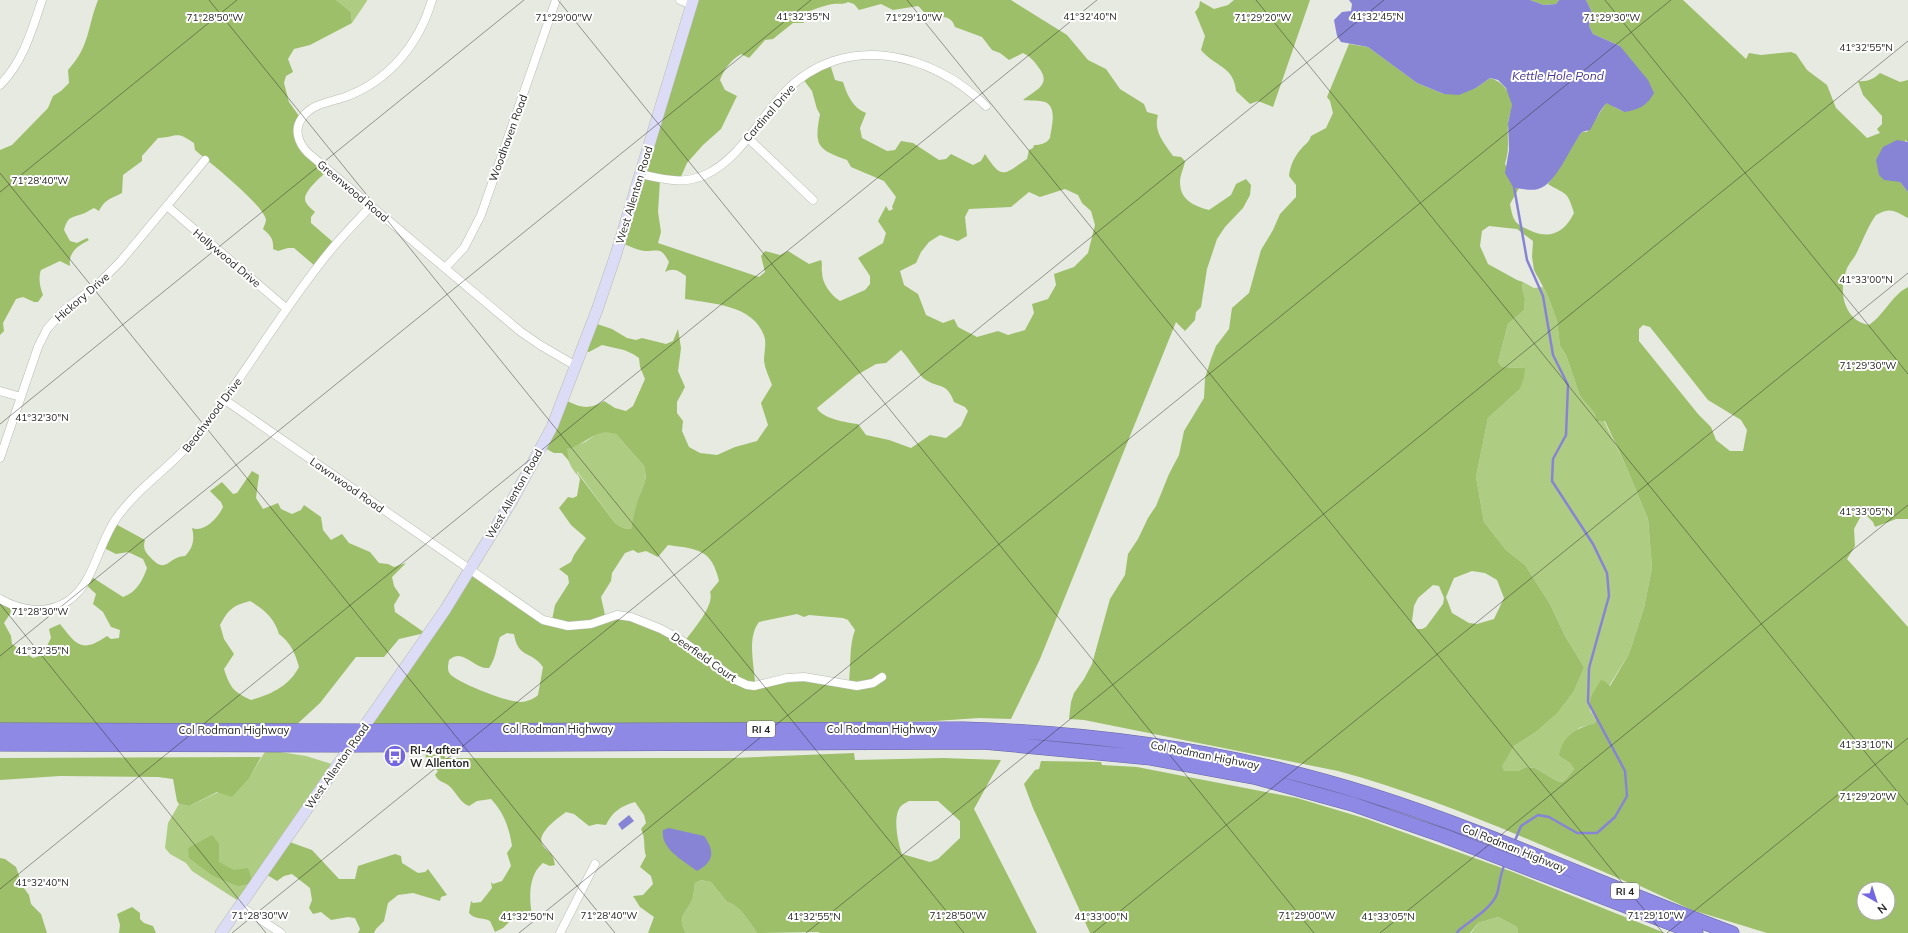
<svg xmlns="http://www.w3.org/2000/svg" width="1908" height="933" font-family="Mulish,sans-serif">
  <rect width="100%" height="100%" fill="#e6eae1"/>
  <path fill="#afcc83" fill-rule="evenodd" d="M336 0H367V1L352 23 351 12Z
    M1523 282 1534 288 1543 287 1548 296 1557 321 1560 346 1566 355 1580 396 1604 421 1626 466 1648 519 1652 568 1644 608 1629 654 1609 686 1590 710 1596 720 1595 723 1579 728 1559 756 1570 763 1574 769 1567 778 1562 782 1557 781 1535 768 1526 767 1518 771H1504L1501 766 1514 746 1533 734 1584 667 1565 636 1550 604 1525 565 1506 550 1484 522 1476 477 1488 418 1520 389 1524 368 1502 367 1498 362 1508 324 1524 310 1525 299 1522 288Z
    M610 432 616 434 644 466 646 471 645 482 639 498 631 529 623 528 615 523 577 471V475C571 467 566 459 567 449L585 442 598 433Z
    M274 751 306 756 335 765 240 902 192 871 186 863 170 854 165 848 168 823 179 804 189 806 250 777 263 755 265 752ZM219 844 218 862 234 870 188 848Z
    M701 880 711 882 727 902C740 905 750 923 757 933H686C677 916 684 916 691 902 694 897 694 889 695 883Z
    M1498 917 1517 927 1518 933H1471L1478 923Z"/>
  <path fill="#9dbf69" fill-rule="evenodd" d="M98 0H336L351 12 352 23 310 45 294 49 288 59 293 72 286 76 284 83 289 102 299 116 298 136 327 171C321 177 305 190 305 199 305 204 312 209 315 212L311 217V223L334 243 315 266 294 248H288L278 251 273 249C274 239 270 235 263 229 264 226 266 222 266 220 265 206 208 161 195 150L194 143C175 130 178 137 158 138L142 156V161L123 175 122 193C111 199 106 198 99 211L94 208C89 210 86 213 82 214 71 218 68 216 64 230L70 241 77 243 87 238 89 240C78 246 68 252 70 266L60 261 41 270C38 278 40 287 43 295L38 302H34L23 297 16 299 3 323 4 331 0 335V150L12 145 48 108 53 96 61 91 69 83 68 70C90 46 87 28 98 0Z
    M695 0H1011L1067 35 1088 60 1106 69 1120 89 1144 104 1147 112 1158 115C1153 131 1164 143 1173 156L1181 157 1185 161C1184 168 1180 175 1180 182 1180 200 1194 206 1209 210L1231 195 1236 184 1246 179 1251 185 1250 195 1243 208 1225 227 1217 239 1207 269 1201 307 1196 312 1195 320 1185 331 1176 322 1040 659 1011 719 979 718 935 721 365 730 466 571 517 604 552 620 555 605 569 583 568 576 559 569 571 562 574 555 586 538 571 525 559 508 568 497 573 498 577 496 580 479 576 471 615 523 623 528 631 529C633 519 635 510 638 500 642 488 649 479 644 466L616 434C595 427 586 445 567 449L569 461 562 453H554L539 445 563 399C580 407 587 411 604 401L615 408 626 411 633 406 645 379 640 367 639 358 633 354 624 350 602 345 589 352 580 349 591 322 612 329 627 338 636 340 642 338 666 344 673 341 678 329 681 348 678 371 685 387 677 402V413L683 421 682 431 689 447 700 453 717 455 735 447 757 441 768 425 761 403 772 385C769 377 765 369 764 361 764 354 766 346 765 339 756 305 714 304 685 299L686 276C679 271 674 267 665 272L669 262C661 247 659 251 645 251 636 250 625 244 617 241ZM848 2 854 4 859 10 881 4 893 10 918 6C921 8 922 11 925 13 935 20 950 11 955 27L982 37 992 50 1000 53 1009 60 1023 53C1031 57 1034 61 1039 68 1052 85 1035 90 1023 100 1029 101 1039 100 1045 102 1058 107 1051 129 1050 138 1046 144 1040 145 1034 145L1033 148 1029 150 1027 159C1003 175 1002 180 985 154L981 161 973 165 951 154 946 159 939 160 913 143 901 141 895 150 887 151 862 138 860 128 866 113C853 108 847 95 843 82L835 80 830 64 803 79 812 91 817 109 820 114C814 146 817 149 847 160L851 167 884 181 896 197 892 207 893 209 889 211 886 206 878 221 886 233 883 243 858 258 870 276V284L865 290 840 301C831 295 822 284 822 272 821 267 823 265 821 260L809 264 788 251 780 255 765 251 761 256 765 272 759 277 658 243 661 232 658 212 660 180 679 181 687 163 703 145 721 129 737 96 725 90 720 80C724 69 731 60 741 54L749 58 765 40 773 39 793 23H804L801 17C809 10 822 6 833 4 839 3 842 5 848 2ZM1065 189 1078 195 1082 203 1091 211 1095 225 1088 253 1074 267 1054 274 1056 285 1048 299 1032 304 1034 313 1025 330 1008 335 998 331 977 337 958 327 954 319 943 323 926 315 918 294 904 285 900 271 916 263 921 252 929 242 940 235 958 241 967 236 965 217 969 209 1011 207 1029 192 1040 197ZM901 350C908 357 917 372 923 378 937 389 947 381 954 402L965 407 968 411 961 426 946 438 930 435 911 448 889 440 866 435 858 424C847 423 821 418 817 408L857 375 876 364 886 363ZM668 545C697 549 712 549 719 581L710 592C715 605 693 630 685 641L632 617 605 615 601 597 611 581 612 573 625 553 633 550 638 553 646 551 658 557ZM797 614 804 617 809 615 843 618 848 620 855 630C849 646 851 664 849 682L814 676 755 682C754 664 747 637 759 622ZM507 633 514 634C518 659 531 650 543 667L538 695C534 699 526 702 521 702 509 703 458 683 450 674 447 670 448 665 449 660 463 647 473 669 489 668 496 658 496 648 500 637Z
    M1234 0H1310L1273 107 1258 101 1250 104 1236 91C1234 66 1215 67 1201 50L1205 36 1195 12 1199 7 1200 1 1214 9 1228 5Z
    M1530 0H1559L1556 4 1544 5Z
    M1586 0H1683L1746 59 1749 53 1761 55 1791 52 1796 54 1807 70 1827 85 1836 108 1867 138 1880 133 1877 129 1882 124V116L1863 95 1858 81C1867 82 1874 79 1880 73L1900 82 1908 80V142L1905 140 1900 182 1908 192V218C1894 211 1891 207 1876 215 1868 226 1864 238 1858 250 1855 258 1848 264 1846 271 1838 293 1845 321 1869 325 1884 315 1892 295 1908 287V519H1896L1875 527 1873 522 1863 512 1854 529 1855 546 1847 559 1908 627V933H1767L1692 910 1638 885 1636 886C1539 844 1441 799 1338 771L1084 720 1069 719 1071 702 1074 693 1084 679 1092 664 1110 599 1125 575 1128 554 1138 539 1148 518 1156 506 1169 474 1179 455 1184 431 1204 398 1205 378 1211 359 1216 346 1229 329 1232 308 1249 293 1261 250 1273 230 1280 214 1296 197V185L1289 176C1290 166 1294 157 1301 149 1305 144 1309 143 1311 136L1326 128 1333 113 1330 101 1327 97 1349 44 1368 47 1417 83 1444 94 1476 88 1490 78C1502 81 1511 92 1512 105 1512 111 1508 118 1508 124 1507 140 1510 148 1505 164L1519 188 1510 204C1511 209 1512 215 1514 219 1517 225 1523 227 1529 230 1550 240 1564 233 1574 213 1567 190 1566 195 1548 184 1561 168 1569 148 1582 132H1587L1607 102C1612 107 1618 108 1624 112L1620 46 1593 34 1589 26 1591 10ZM1489 226 1517 229 1533 241 1532 257 1534 270 1548 296 1557 321 1560 346 1566 355 1580 396 1595 413 1596 421H1605L1626 466 1648 519 1652 568 1644 608 1629 654 1610 686 1604 681 1601 680C1591 697 1585 701 1596 720L1595 723C1577 728 1562 736 1559 756L1570 763 1574 769 1567 778 1562 782 1557 781 1535 768 1526 767 1518 771H1504L1502 766 1514 746 1533 734 1557 713 1573 692 1584 667 1565 636 1550 604 1525 565 1506 550 1484 522 1476 477 1488 418 1520 389 1524 377 1525 368 1502 367 1498 362 1508 324 1524 310 1525 299 1522 288 1523 282 1517 280 1488 264 1480 246 1482 231ZM1643 325 1650 327 1708 400 1741 420 1747 430 1743 451H1730L1716 440 1711 427 1698 414 1639 341V329ZM1472 571 1485 573 1497 580 1504 598 1494 619 1477 624 1469 623 1452 613 1446 597 1454 578ZM1433 585 1439 586 1444 598 1443 604 1426 627 1422 629H1417L1412 621 1414 606 1418 598ZM1864 889H1888V913H1864Z
    M252 471 259 475 256 498 263 509 278 503 281 509 292 514 301 510 304 505 321 517 323 530 331 540 342 534 349 543 370 552 379 563 388 564 394 567 406 563 392 577 394 586 400 595 394 605 395 612 425 633 399 639 384 657H356L320 703 294 727 0 730V603L13 604 10 614 4 623 11 636 12 644 33 658C44 656 46 647 51 638L49 629 60 624C76 644 81 654 107 636L111 639 119 638 120 630 111 627 103 612 93 604 96 594 83 582 87 574 123 597C136 593 143 580 147 568L143 559 128 552 116 554 100 546 112 522 145 540C143 547 144 551 150 557 167 576 168 556 185 556 193 548 195 539 192 528 204 533 218 518 223 507L221 502 210 491 222 482 233 494 237 493ZM250 601C264 609 275 619 279 634 291 643 295 653 299 667 289 686 272 694 251 700 234 692 230 688 224 669L234 654 224 639 220 625C229 609 232 606 250 601Z
    M854 753 855 760 943 758 1001 760 974 809 1037 933H820L818 932 757 933C750 923 740 905 727 902L711 882 701 880 695 883C694 889 694 897 691 902 684 916 677 916 686 933H648L654 917 640 907 633 896 643 895 653 884 651 876 640 867 646 856C643 847 646 838 641 829L646 823 644 815 635 802C621 806 612 812 606 825L597 824 589 826 574 814 566 812C558 818 533 835 544 847 551 855 553 853 555 865L550 866 543 863C528 875 529 899 532 915L510 921 503 928 495 932 490 921C482 917 475 920 469 913L471 901 473 903 481 902 492 888 491 882 493 884 502 881 511 866 507 853 512 846C509 827 504 813 491 799L477 801 469 806C459 802 456 791 448 785 442 781 439 782 435 775L438 771 432 766 425 755 444 754 445 758H734ZM909 801H938L960 821V838L938 859 930 862 902 854C898 843 892 816 901 806 903 804 907 802 909 801Z
    M261 757 250 777 232 797 217 792 189 806 179 804 177 801 173 779 158 777 60 776 0 780V758Z
    M1041 761 1101 762 1102 765 1137 767 1297 798 1367 819 1513 872 1665 933H1518L1517 927 1498 917 1478 923 1470 933H1090L1033 808 1024 784 1035 770 1039 769Z
    M212 835 219 844V862L234 870 248 868 253 883 238 886 213 876 189 858 188 848Z
    M284 840 312 850 339 879H355L358 866 395 854 401 856 402 863 418 873 425 872 428 869 447 895 441 897 440 901 413 893 398 895 388 903 384 921 376 929 374 933H358L360 929 355 918 348 917 331 920 321 912 313 914 309 908 312 900 310 888 292 874 284 876 277 881 264 873Z
    M0 858 5 859 16 867 23 887 29 895 31 904 41 914 47 933H0Z
    M132 907 140 913V919L144 923 153 926 156 933H119L120 925 117 914Z"/>
  <path fill="#8784d5" d="M1349 0H1530L1544 5 1556 4 1559 0H1586L1591 10 1589 26 1593 34 1620 46 1648 80 1654 93C1647 106 1638 110 1624 112 1618 108 1612 107 1607 103 1600 109 1595 122 1590 130L1582 132C1570 147 1556 185 1538 189 1532 191 1523 189 1516 188L1513 187 1505 173 1509 150 1508 123 1512 105 1506 88 1498 80 1490 78 1476 88 1459 95 1444 94 1417 83 1368 47 1341 42 1337 36 1334 20 1342 12 1351 11 1352 4Z
    M1897 140 1908 142V192L1900 182 1884 180 1879 175 1876 160 1883 147Z
    M629 815 634 821 622 830 618 824Z
    M669 828 704 836C715 851 714 862 697 871 684 861 660 849 663 830Z"/>
  <g fill="none" stroke-linecap="round" stroke-linejoin="round">
    <path stroke="#8784d5" stroke-width="2.5" d="M1514 843 1521 826 1538 815 1549 817 1577 833H1597L1615 817 1627 796 1625 771 1588 702 1589 668 1609 596 1607 573 1593 544 1552 481 1553 459 1566 435 1568 385 1553 355 1543 296 1527 260 1514 187
      M1457 933 1459 930C1471 920 1491 909 1497 894 1500 884 1500 873 1505 864"/>
    <g stroke="#b8bcb3" stroke-width="9">
      <path id="street" d="M432 0C419 44 389 81 345 97 330 102 311 104 302 118 293 130 299 144 308 153L521 332 540 345 576 366
        M680 0 692 5
        M0 85C23 62 32 30 42 0
        M747 137 813 200
        M640 174C663 179 683 185 705 175 740 159 759 119 785 92 843 32 931 51 986 106
        M167 206 287 309
        M445 268 464 248 481 215 556 0
        M0 391 21 397
        M225 400 543 620 568 626 591 624 617 615 631 617 661 629 681 640 736 680 747 685 754 686 787 678 804 677 857 686 873 683 882 677
        M0 458 38 347 47 329 64 310 96 286 120 262 205 160
        M0 599C21 611 47 615 68 601 95 583 98 542 118 516 142 483 176 464 202 430 247 372 283 308 330 251 343 235 357 221 371 206
        M240 906 281 933
        M560 933 595 864"/>
    </g>
    <g stroke="#b8bcb3" stroke-width="12">
      <path id="secondary" d="M221 933 445 610 513 499 552 427 597 310 616 254 693 0"/>
    </g>
    <g stroke="#6a67a2" stroke-width="15">
      <path id="highway" d="M0 730 361 731 963 729C1101 733 1239 753 1371 795 1494 834 1611 889 1732 933
        M0 744 351 745 983 742 1151 758 1254 777 1352 804 1444 836 1696 933"/>
    </g>
    <use href="#street" stroke="#fff" stroke-width="8"/>
    <use href="#secondary" stroke="#dddcf7" stroke-width="11"/>
    <use href="#highway" stroke="#8d89e4" stroke-width="14"/>
  </g>
  <path fill="none" stroke="#282926" stroke-width="1" stroke-opacity="0.45" d="M209 0 964 933M558 0 1314 933M907 0 1663 933M1256 0 1908 805M1605 0 1908 374M0 173 615 933M0 192 237 0M0 424 524 0M0 604 266 933M0 656 811 0M0 889 1097 0M232 933 1384 0M519 933 1671 0M806 933 1908 41M1093 933 1908 273M1380 933 1908 505M1667 933 1908 738"/>
  <defs>
    <g id="bus-disc" transform="scale(1.15)"><circle r="9.5" fill="#7467e1" stroke="#fff"/><path d="M-5-6H5V4H4V6H2V4H-2V6H-4V4H-5ZM-3.5-4V0h7V-4ZM-3.5 1.2v1.5H-2V1.2ZM2 1.2v1.5H3.5V1.2Z" fill="#fff"/></g>
  </defs>
  <g fill-rule="evenodd">
    <use href="#bus-disc" x="395" y="756"/>
  </g>
  <g text-anchor="middle" stroke-width="4" stroke-linejoin="round" paint-order="stroke">
    <g fill="#fff" stroke="#686967" stroke-width="1">
      <rect x="747" y="721" width="28" height="16" rx="3"/>
      <rect x="1611" y="883" width="28" height="16" rx="3"/>
    </g>
    <g font-size="10" font-weight="bold" fill="#282926">
      <text x="761" y="733">RI 4</text>
      <text x="1625" y="895">RI 4</text>
    </g>
    <g font-size="11" fill="#282926" stroke="#fff">
      <text transform="translate(769 113) rotate(-49)" y="4">Cardinal Drive</text>
      <text transform="translate(508 138) rotate(-70)" y="4">Woodhaven Road</text>
      <text transform="translate(353 191) rotate(40)" y="4">Greenwood Road</text>
      <text transform="translate(634 195) rotate(-73)" y="4">West Allenton Road</text>
      <text transform="translate(227 258) rotate(40)" y="4">Hollywood Drive</text>
      <text transform="translate(82 297) rotate(-41)" y="4">Hickory Drive</text>
      <text transform="translate(212 415) rotate(-53)" y="4">Beachwood Drive</text>
      <text transform="translate(347 485) rotate(35)" y="4">Lawnwood Road</text>
      <text transform="translate(514 494) rotate(-60)" y="4">West Allenton Road</text>
      <text transform="translate(704 657) rotate(35)" y="4">Deerfield Court</text>
      <text x="558" y="733">Col Rodman Highway</text>
      <text x="882" y="733">Col Rodman Highway</text>
      <text x="234" y="734">Col Rodman Highway</text>
      <text transform="translate(1205 755) rotate(11)" y="4">Col Rodman Highway</text>
      <text transform="translate(337 766) rotate(-55)" y="4">West Allenton Road</text>
      <text transform="translate(1514 848) rotate(22)" y="4">Col Rodman Highway</text>
    </g>
    <g font-size="11" font-weight="bold" fill="#282926" stroke="#fff" text-anchor="start">
      <text x="410" y="754">RI-4 after<tspan x="410" dy="13">W Allenton</tspan></text>
    </g>
    <g font-size="12" font-style="italic" fill="#453797" stroke="#fff">
      <text x="1558" y="80">Kettle Hole Pond</text>
    </g>
  </g>
  <g font-size="10" text-anchor="middle" fill="#282926" stroke="#fff" stroke-width="4" stroke-linejoin="round" paint-order="stroke">
    <text x="803" y="20">41°32'35"N</text>
    <text x="1090" y="20">41°32'40"N</text>
    <text x="1377" y="20">41°32'45"N</text>
    <text x="1263" y="21">71°29'20"W</text>
    <text x="1612" y="21">71°29'30"W</text>
    <text x="215" y="21">71°28'50"W</text>
    <text x="564" y="21">71°29'00"W</text>
    <text x="914" y="21">71°29'10"W</text>
    <text x="1866" y="51">41°32'55"N</text>
    <text x="40" y="184">71°28'40"W</text>
    <text x="1866" y="283">41°33'00"N</text>
    <text x="1868" y="369">71°29'30"W</text>
    <text x="42" y="421">41°32'30"N</text>
    <text x="1866" y="515">41°33'05"N</text>
    <text x="40" y="615">71°28'30"W</text>
    <text x="42" y="654">41°32'35"N</text>
    <text x="1866" y="748">41°33'10"N</text>
    <text x="1868" y="800">71°29'20"W</text>
    <text x="42" y="886">41°32'40"N</text>
    <text x="260" y="919">71°28'30"W</text>
    <text x="609" y="919">71°28'40"W</text>
    <text x="958" y="919">71°28'50"W</text>
    <text x="1307" y="919">71°29'00"W</text>
    <text x="1656" y="919">71°29'10"W</text>
    <text x="527" y="920">41°32'50"N</text>
    <text x="814" y="920">41°32'55"N</text>
    <text x="1101" y="920">41°33'00"N</text>
    <text x="1388" y="920">41°33'05"N</text>
  </g>
  <g transform="translate(1876 901) rotate(141)"><circle r="19" fill="#ffffff" stroke="#a9a9a8"/>
  <path d="M0-3L7 15L0 10L-7 15Z" fill="#7467e1"/>
  <text y="-6" font-size="11" font-weight="bold" text-anchor="middle" fill="#282926">N</text>
  </g>
</svg>
